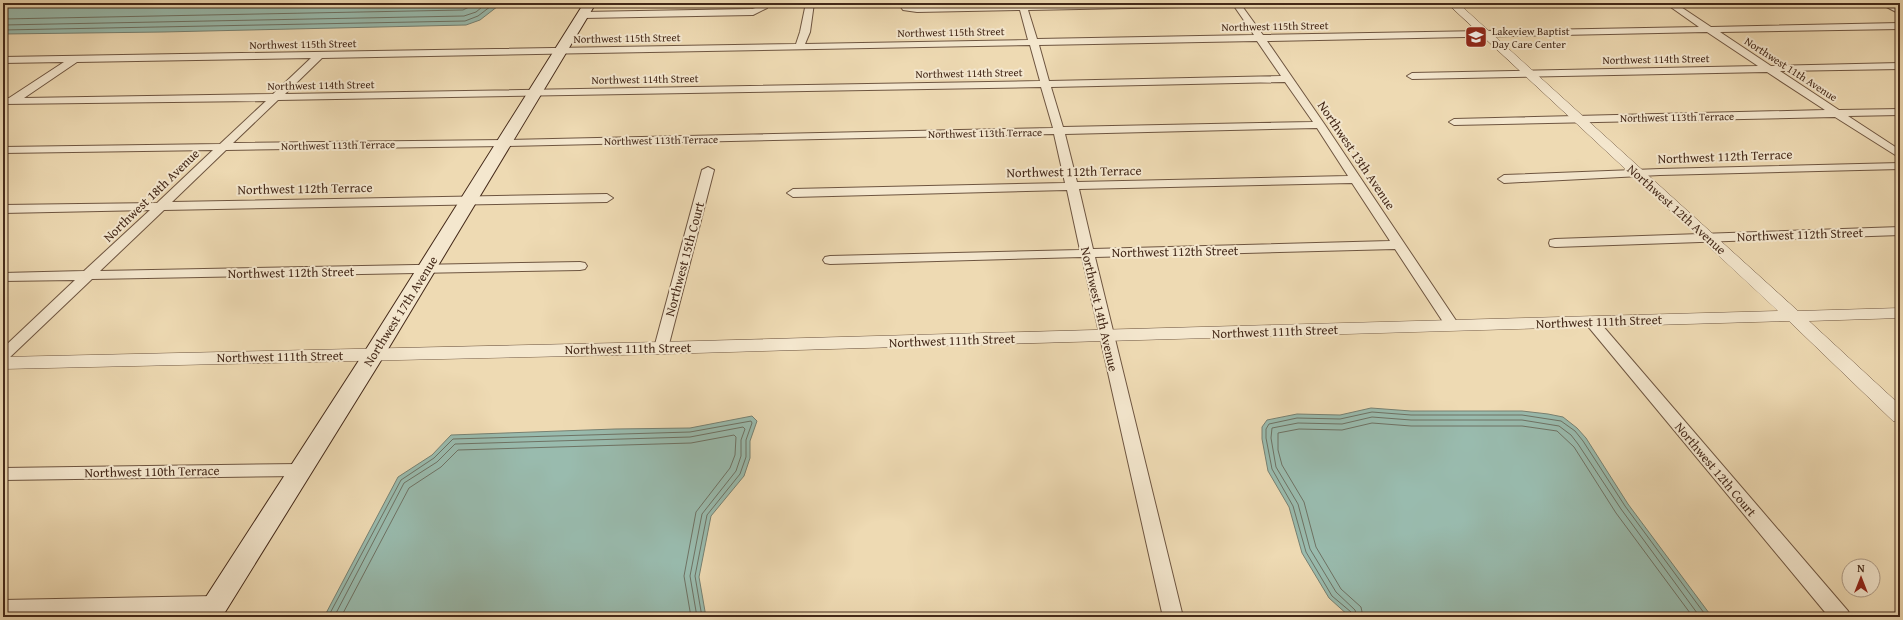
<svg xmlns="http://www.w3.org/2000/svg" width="1903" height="620" font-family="'Gentium Book Plus',serif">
  <rect width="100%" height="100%" fill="#eedab3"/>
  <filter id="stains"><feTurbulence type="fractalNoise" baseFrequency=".005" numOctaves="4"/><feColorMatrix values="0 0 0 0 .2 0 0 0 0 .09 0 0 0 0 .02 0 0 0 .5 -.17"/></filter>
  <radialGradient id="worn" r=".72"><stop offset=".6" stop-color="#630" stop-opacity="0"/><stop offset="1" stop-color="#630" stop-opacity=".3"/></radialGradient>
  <path fill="#99bbae" stroke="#778172" d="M3 3H502L480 20 466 25 163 32 3 34Z
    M1371 408 1411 411H1522L1548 414 1563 417 1577 428 1586 438 1628 504 1712 617H1350L1329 598 1302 553 1289 507 1268 471 1262 439V427L1267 420 1297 414 1340 415Z
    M752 416 757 421 750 441V458L744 476 711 516 699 577 706 617H324L398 477 432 455 451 435 615 429 690 428Z"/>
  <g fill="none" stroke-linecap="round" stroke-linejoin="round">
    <path stroke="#6e7264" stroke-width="1" d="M3 19 463 10 477 3
      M3 25 464 16 476 12 487 3
      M3 30 465 21 478 16 495 3
      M328 617 401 480 434 458 453 439 690 432 751 421 752 423 746 440V457L740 474 707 515 695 576 702 617
      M334 617 404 483 437 462 455 444 690 437 743 427 745 429 741 440V456L736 471 702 514 690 576 697 617
      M341 617 409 488 441 467 458 450 691 443 734 435 736 437 735 455 730 468 696 512 684 576 691 617
      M1352 617 1351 612 1332 596 1306 552 1293 506 1272 469 1266 438V429L1269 424 1297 418 1340 419 1372 412 1411 415H1522L1561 421 1575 431 1583 441 1625 506 1707 617
      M1357 617 1355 610 1336 592 1310 549 1298 504 1276 467 1271 438 1272 428 1298 423 1342 424 1372 417 1411 420H1522L1559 426 1571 435 1578 444 1621 509 1700 617
      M1363 617 1361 607 1341 589 1316 547 1304 502 1282 465 1278 450V433L1299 429 1342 430 1372 423 1411 426H1522L1557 431 1574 447 1616 513 1693 617"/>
    <g stroke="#6e5540" stroke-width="2">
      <path id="minor" d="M760 3H768L767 8 753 15 583 18 579 15 583 12 752 9 759 7Z
        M806 3H814L810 32 805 44 1028 40 1020 10 917 12 903 10 898 3H907L909 6H917L1018 5V3H1026L1027 5 1273 3 1269 6H1242L1263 35 1699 27 1665 3H1675L1711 27 1900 23V29L1720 32 1771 66 1900 63V69L1780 71 1839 110 1900 109V115L1848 116 1900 150V158L1835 117 1454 125 1449 122 1454 119 1825 110 1767 72 1412 79 1407 76 1412 73 1758 66 1707 32 1267 41 1325 125 1459 325 1457 328H1447L1395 249 1095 257 1183 617H1163L1082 257 830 264 825 263 823 260 825 257 830 256 1080 250 1067 190 793 197 787 193 793 189 1065 183 1054 134 504 146 226 150 172 202 607 194 613 198 607 202 164 210 100 271 580 262 585 263 587 266 585 269 580 270 92 279 8 359 3 361V348L75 280 3 281V273L84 271 150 210 3 213V205L157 203 213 150 3 153V147L220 144 266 101 3 104V98H9L64 62 3 63V57L796 44 800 32ZM1234 6 1254 35 1037 39 1028 10ZM1257 41 1281 76 1049 81 1039 45ZM1030 45 1040 81 285 94 322 58ZM311 58 273 94 24 98 77 62ZM1285 82 1313 122 1063 127 1051 87ZM1041 87 1053 128 504 140 233 143 278 100ZM1317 128 1348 176 1077 182 1065 134ZM1352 183 1390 241 1093 249 1079 189Z
        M1879 3H1890L1900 8V14Z
        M1900 163V169L1660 175 1504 183 1498 179 1504 175 1660 169Z
        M708 167 714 170 668 348 666 351 661 353 656 351 654 348 702 170Z
        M1900 227V235L1555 247 1550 246 1549 243 1550 240 1555 239Z
        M1591 317 1596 318 1848 611 1851 617H1829L1586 324 1584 321 1586 318Z
        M300 464 306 466 308 470 306 474 300 476 3 480V468Z
        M215 596 222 598 225 604 222 610 215 612 3 616V600Z"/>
    </g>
    <g stroke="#6e5540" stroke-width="1">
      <path id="tertiary" d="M1447 3H1458L1798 311 1900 308V318L1809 321 1900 405V423L1893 421 1789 321 661 354 3 369V357L661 342 1778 311Z"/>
    </g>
    <g stroke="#442919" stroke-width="2">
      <path id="secondary" d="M584 3H596L385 354 222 617H193L365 351Z"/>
    </g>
    <use href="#minor" fill="#f4e7ce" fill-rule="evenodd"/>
    <use href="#tertiary" fill="#f4e7ce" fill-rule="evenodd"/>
    <use href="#secondary" fill="#f4e7ce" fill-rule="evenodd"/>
  </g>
  <defs>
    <g id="school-square" transform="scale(1.15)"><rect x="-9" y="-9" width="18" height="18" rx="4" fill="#8f2418" stroke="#f4e7ce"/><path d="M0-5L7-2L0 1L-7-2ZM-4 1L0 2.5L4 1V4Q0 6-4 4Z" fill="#fff"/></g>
  </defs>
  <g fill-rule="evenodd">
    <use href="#school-square" x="1476" y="37"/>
  </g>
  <g text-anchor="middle" stroke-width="4" stroke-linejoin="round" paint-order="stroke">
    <g font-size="11" fill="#442919" stroke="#f4e7ce">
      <text transform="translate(1275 26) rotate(-1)" y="4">Northwest 115th Street</text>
      <text transform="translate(951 32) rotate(-1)" y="4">Northwest 115th Street</text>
      <text transform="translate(627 38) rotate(-1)" y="4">Northwest 115th Street</text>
      <text transform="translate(303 44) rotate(-1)" y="4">Northwest 115th Street</text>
      <text transform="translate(1656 59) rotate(-1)" y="4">Northwest 114th Street</text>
      <text transform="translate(1791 69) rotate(33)" y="4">Northwest 11th Avenue</text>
      <text transform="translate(969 73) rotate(-1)" y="4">Northwest 114th Street</text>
      <text transform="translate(645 79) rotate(-1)" y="4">Northwest 114th Street</text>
      <text transform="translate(321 85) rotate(-1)" y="4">Northwest 114th Street</text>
      <text transform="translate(1677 117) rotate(-1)" y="4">Northwest 113th Terrace</text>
      <text transform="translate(985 133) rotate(-1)" y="4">Northwest 113th Terrace</text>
      <text transform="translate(661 140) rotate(-1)" y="4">Northwest 113th Terrace</text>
      <text transform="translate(338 145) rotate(-1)" y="4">Northwest 113th Terrace</text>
    </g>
    <g font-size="11" fill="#442919" stroke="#f4e7ce" text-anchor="start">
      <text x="1492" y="35">Lakeview Baptist<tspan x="1492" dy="13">Day Care Center</tspan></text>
    </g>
    <g font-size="13" fill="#442919" stroke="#f4e7ce">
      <text transform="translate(1357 155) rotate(56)" y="5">Northwest 13th Avenue</text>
      <text transform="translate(1725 156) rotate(-2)" y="5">Northwest 112th Terrace</text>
      <text transform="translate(1074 171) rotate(-1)" y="5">Northwest 112th Terrace</text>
      <text transform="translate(305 188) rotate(-1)" y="5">Northwest 112th Terrace</text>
      <text transform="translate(151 195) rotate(-44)" y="5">Northwest 18th Avenue</text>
      <text transform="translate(1677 209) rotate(42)" y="5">Northwest 12th Avenue</text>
      <text transform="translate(1800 234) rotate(-2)" y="5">Northwest 112th Street</text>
      <text transform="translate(1175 251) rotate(-1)" y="5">Northwest 112th Street</text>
      <text transform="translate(684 259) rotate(-75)" y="5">Northwest 15th Court</text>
      <text transform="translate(291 272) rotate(-1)" y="5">Northwest 112th Street</text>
      <text transform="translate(1100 309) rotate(77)" y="5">Northwest 14th Avenue</text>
      <text transform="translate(400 311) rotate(-58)" y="5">Northwest 17th Avenue</text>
      <text transform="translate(1599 321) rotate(-2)" y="5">Northwest 111th Street</text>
      <text transform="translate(1275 331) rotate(-2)" y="5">Northwest 111th Street</text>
      <text transform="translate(952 340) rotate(-2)" y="5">Northwest 111th Street</text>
      <text transform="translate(628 348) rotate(-1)" y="5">Northwest 111th Street</text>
      <text transform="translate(280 356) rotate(-1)" y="5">Northwest 111th Street</text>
      <text transform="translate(1716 469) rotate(50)" y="5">Northwest 12th Court</text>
      <text transform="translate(152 471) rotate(-1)" y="5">Northwest 110th Terrace</text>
    </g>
  </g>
  <rect width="1903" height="620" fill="none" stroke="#eedab3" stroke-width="16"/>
  <rect x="4" y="4" width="1895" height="612" fill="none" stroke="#442919" stroke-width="2"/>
  <rect x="8" y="8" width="1887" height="604" fill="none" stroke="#442919"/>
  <g transform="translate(1861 578)"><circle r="19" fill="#f4e7ce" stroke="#ae9b86"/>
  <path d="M0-3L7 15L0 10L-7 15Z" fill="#8f2418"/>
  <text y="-6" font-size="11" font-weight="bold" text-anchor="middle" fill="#442919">N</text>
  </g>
  <rect width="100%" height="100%" filter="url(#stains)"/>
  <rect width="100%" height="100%" fill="url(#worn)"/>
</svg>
